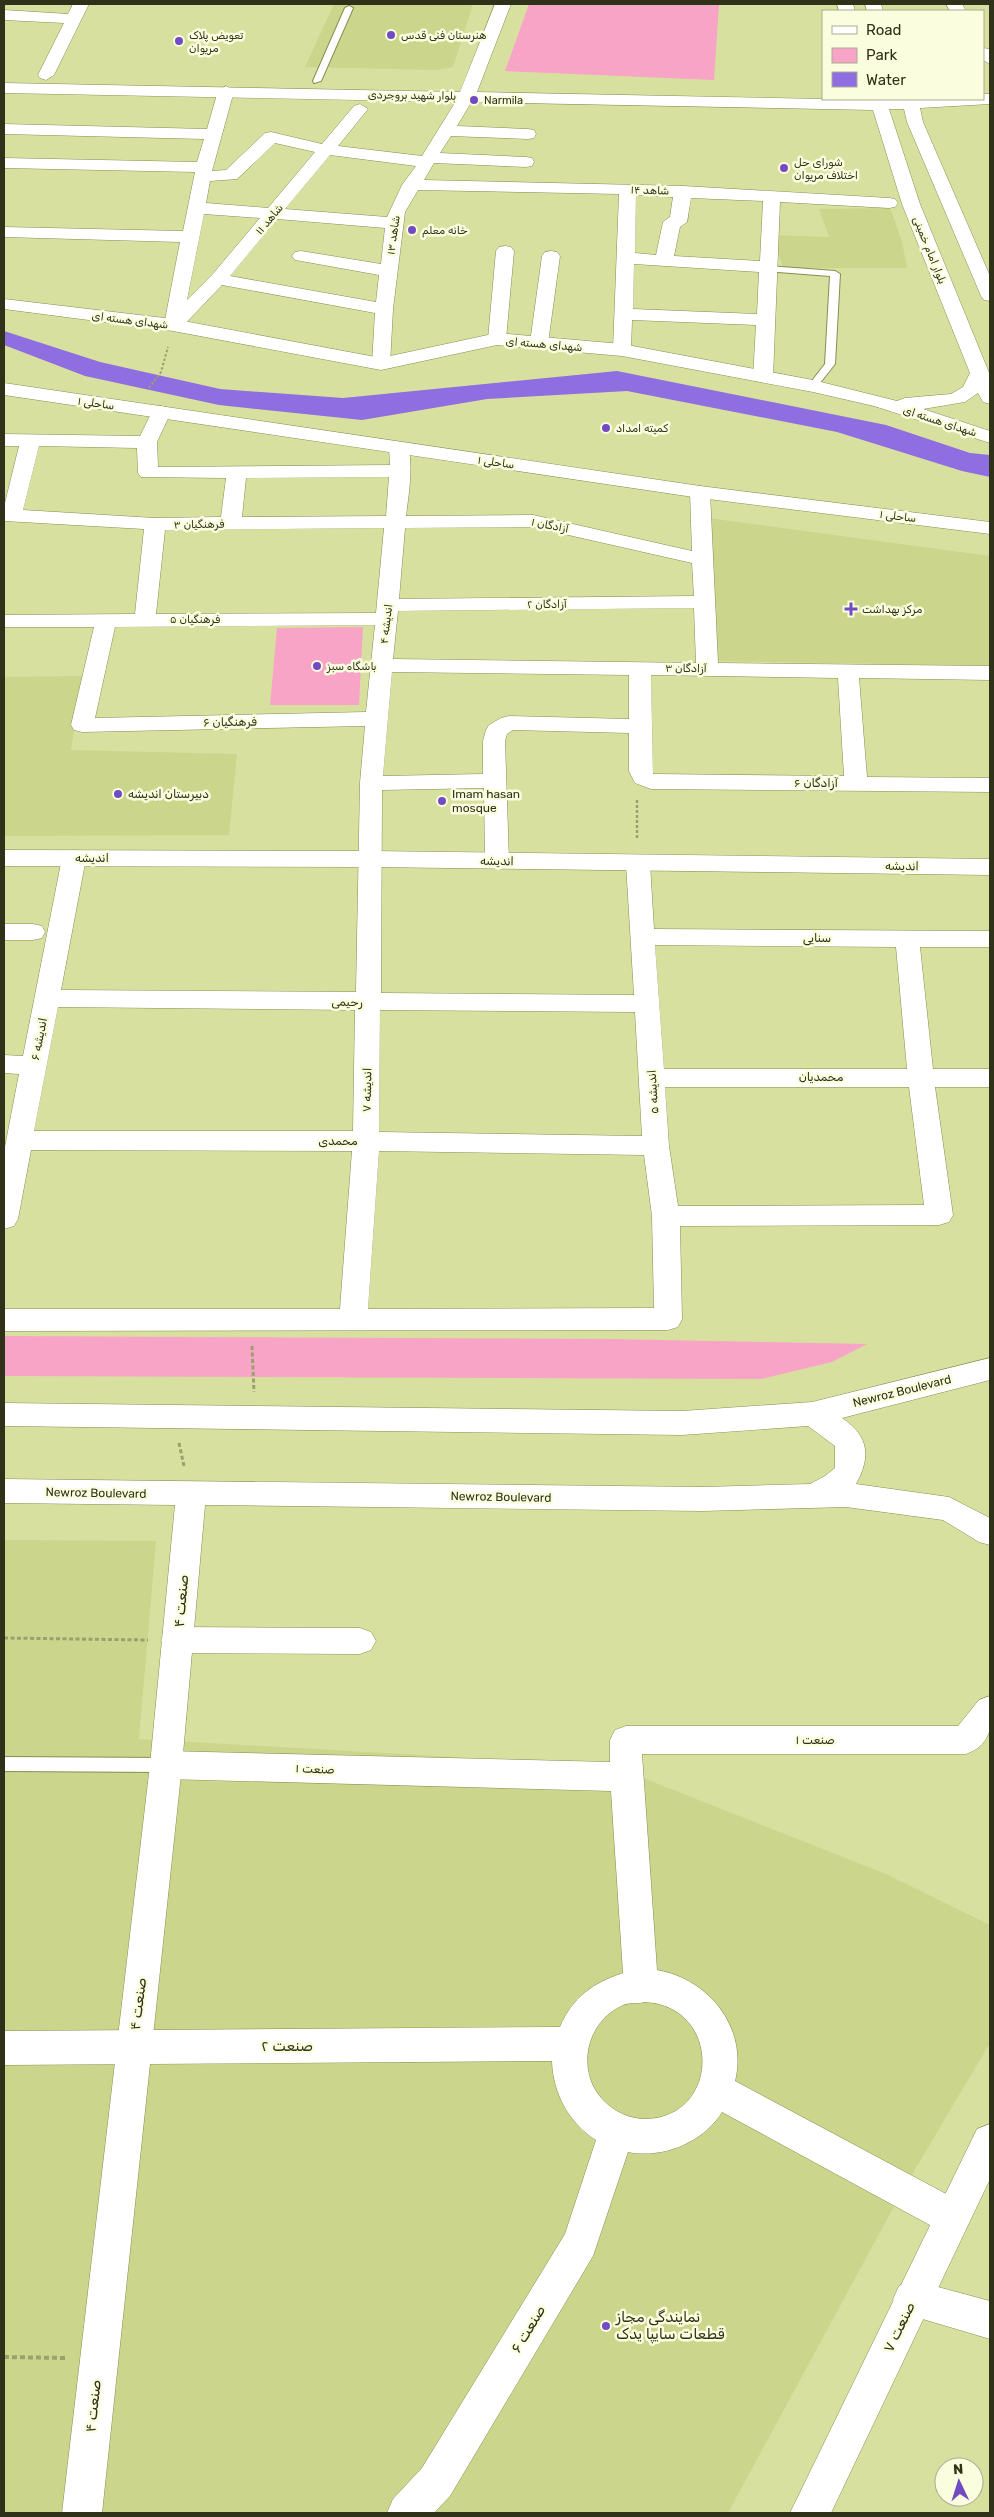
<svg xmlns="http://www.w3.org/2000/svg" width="994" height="2517" font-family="Rubik,Cairo,sans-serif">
  <rect width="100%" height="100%" fill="#d8e0a0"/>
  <path fill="#ccd58c" d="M334 4H473L453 67 436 70 305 67Z
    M890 208 902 241 907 268H783L773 235 829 237 819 209Z
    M708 518 990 556V666L715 661Z
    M83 676 71 750 237 754 229 835 4 836V677Z
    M4 1540 156 1541 139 1739 613 1766 886 1874 990 1925V2043L904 2188 728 2513H4Z"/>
  <path fill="#f8a4c6" d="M529 4H719L714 80 505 71Z
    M363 627 359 705H270L277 628Z
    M4 1336 609 1339 867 1344 832 1362 761 1379 4 1376Z"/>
  <path fill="#8e6ee0" d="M4 331 100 362 220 389 343 398 617 371 886 425 970 453 990 455V477L962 471 837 432 627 391 487 399 362 420 219 405 85 376 4 345Z"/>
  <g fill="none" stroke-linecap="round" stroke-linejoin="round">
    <g stroke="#878e50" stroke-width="2">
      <path id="lane" d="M349 6 353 8 321 81 314 83 313 81 345 8Z
        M768 266 835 271 840 274 835 364 816 388 808 386 825 364 830 276 765 271V267Z
        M4 1757 166 1758 172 1760 174 1765 172 1770 166 1772 4 1771Z"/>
    </g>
    <g stroke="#878e50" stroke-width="1">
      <path id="street" d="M73 4H89L54 75 46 80 40 78 38 75 64 23 4 20V10L68 14Z
        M946 4H962L966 11H950Z
        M983 48 990 49V64L983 60Z
        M226 86 234 91 212 171 226 170 265 133 271 132 322 144 354 106 360 104 368 109 338 146 422 156 461 93 467 91 475 96 457 126 528 129 534 130 536 134 534 138 528 139 451 136 440 153 526 157 532 158 534 162 532 166 526 167 434 163 424 180 683 186 889 198 895 199 898 203 895 207 889 208 780 202 773 377 770 381H756L753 377 756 325 632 320 631 350 629 354H615L613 350 619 194 418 190 405 212 393 309 390 364 388 368H374L372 364 375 313 222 285 180 329H166L164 325 180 242 4 237V227L183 231 195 172 4 168V158L197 162 204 139 4 134V124L207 129 218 91ZM275 143 315 152 268 208 206 203 210 181 237 179ZM330 155 416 166 402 185 387 217 285 209ZM636 195 673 197 670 217 663 222 656 255 635 253ZM691 198 763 201 760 261 674 256 680 227 687 222ZM204 214 260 218 212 275 187 300ZM277 219 385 228 381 264 301 251 295 252 292 256 295 260 301 261 379 275 376 302 230 276ZM634 264 759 272 757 314 633 309Z
        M505 246 511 247 514 251 506 339 504 343H490L488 339 496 251 499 247Z
        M551 251 557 252 560 256 548 343 546 347H532L530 343 542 256 545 252Z
        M161 406 168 408 171 412 157 442 158 467 390 465 389 448 392 444H406C415 458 408 499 406 516L533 515 692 551 690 492 693 488 700 486 707 488 710 492 718 663 990 666V680L859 678 867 777 990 778V792L651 789 635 783 629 771V733L513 730 507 734 505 741 509 861 505 866 497 869 489 866 485 861 484 788 382 790 381 993 634 995 626 864 630 859 638 856 646 859 650 864 654 929 990 931V947H920L933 1069H990V1087H935L953 1215 949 1222 939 1225 680 1226 682 1319 678 1327 668 1330 4 1331V1309H340L352 1151 31 1150 18 1219 14 1226 4 1229V1152L19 1074 4 1073V1055L23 1056 62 858 66 853 74 850 82 853 86 858 61 990 356 992 360 783 365 726 82 732 74 730 71 725 94 627H4V615L135 614 144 529 4 521V507L19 446H4V434L140 436 154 408ZM39 446 137 448 138 473 141 477 226 478 221 517 155 518 23 510ZM389 477 386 516 242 517 246 478ZM533 527 692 563 694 596 399 599 405 528ZM384 528 376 613 156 614 165 530ZM694 608 696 663 393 659 398 611ZM375 625 366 712 95 718 115 627ZM392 672 629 675V719L509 716 501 718 489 725 486 730 483 741V774L383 776ZM651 675 838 678 844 776 653 774ZM655 945 896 947 907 1069H664ZM58 1007 355 1010 353 1131H34ZM380 1010 635 1012 642 1136 379 1132ZM665 1087H909L924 1205 678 1206 669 1146ZM379 1151 644 1155 652 1216 654 1308 368 1309Z
        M4 924H33L42 926 45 932 42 938 33 940H4Z
        M177 1627 360 1628 371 1632 376 1641 371 1650 360 1654 177 1653 166 1649 161 1640 166 1631Z
        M990 1696C992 1722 994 1744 966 1754H642L657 1970C709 1979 748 2028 735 2081L965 2204 970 2217 965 2230 952 2235 939 2230 722 2112C704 2142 663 2159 628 2152L593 2256 450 2496 434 2513H387L393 2499 422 2468 565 2234 596 2140C569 2123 553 2093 552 2061L4 2065V2031L560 2027C573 1997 593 1983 623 1973L611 1791 166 1779 155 1775 150 1765 155 1755 166 1751 610 1762V1740L615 1730 626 1726H958L979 1700ZM645 2002C722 2006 721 2117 646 2119 630 2119 614 2112 603 2100 575 2071 586 2021 623 2005 630 2002 638 2004 645 2002Z
        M912 2280 990 2301V2339L899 2312 893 2299 899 2286Z"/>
    </g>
    <g stroke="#878e50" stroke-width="1">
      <path id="secondary" d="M495 4H511L477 92 870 100 983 99V94H990V104L920 108 923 122 990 276V301L984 300 981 296 907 122 904 109H889L920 204 990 375V404L983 402 978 393 965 402 923 409 990 431V443L874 406 813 392 622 356 497 345 381 370 173 331 4 309V299L173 319 381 358 497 333 622 344 813 380 897 401 905 398 951 394 963 387 970 373 902 204 873 110 4 93V83L460 92Z
        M837 4H853L855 11H839Z
        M865 4H881L883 11H867Z
        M4 383 700 486 990 522V534L700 498 4 395Z
        M4 850 370 851 990 859V875L370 867 4 866Z
        M990 1358V1380L842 1418C869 1436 871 1457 856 1484L949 1497 990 1518V1545L979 1542 943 1520 846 1507 703 1511 205 1505 182 1765 102 2513H62L150 1765 175 1505 4 1503V1479L703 1487 810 1484 825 1476 835 1468V1446L808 1426 682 1435 4 1426V1403L682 1411 812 1402Z
        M990 2124V2179L831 2513H790L977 2129Z"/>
    </g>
    <path stroke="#9aa06e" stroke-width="2" stroke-dasharray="2.5 2" stroke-linecap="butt" d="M149 388 161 372 168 347"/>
    <path stroke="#9aa06e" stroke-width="2.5" stroke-dasharray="3 2" stroke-linecap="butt" d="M637 800V838"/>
    <path stroke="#9aa06e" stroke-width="3" stroke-dasharray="4 2.5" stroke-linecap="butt" d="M252 1346 254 1392
      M179 1443 184 1466
      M4 1638 148 1640"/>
    <path stroke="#9aa06e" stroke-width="4" stroke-dasharray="5 3" stroke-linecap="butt" d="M4 2357 66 2358"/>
    <use href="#lane" fill="#fff" fill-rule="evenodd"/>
    <use href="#street" fill="#fff" fill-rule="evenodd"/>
    <use href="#secondary" fill="#fff" fill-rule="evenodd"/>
  </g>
  <g fill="#724bc4" stroke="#fafede" stroke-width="2">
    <circle cx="391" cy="35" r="5"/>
    <circle cx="179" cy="41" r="5"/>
    <circle cx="474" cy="100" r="5"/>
    <circle cx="784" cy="168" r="5"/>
    <circle cx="412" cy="230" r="5"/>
    <circle cx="606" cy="428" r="5"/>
    <path d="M848.5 601.5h5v5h5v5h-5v5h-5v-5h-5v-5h5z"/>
    <circle cx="317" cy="666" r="5"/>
    <circle cx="118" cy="794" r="5"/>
    <circle cx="442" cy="801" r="5"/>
    <circle cx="606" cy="2326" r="5"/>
  </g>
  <g text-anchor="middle" stroke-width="5" stroke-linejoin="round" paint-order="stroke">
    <g font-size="11" fill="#2f3118" stroke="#fafede" text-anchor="start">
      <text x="189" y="39">تعویض پلاک<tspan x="189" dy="13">مریوان</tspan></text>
      <text x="401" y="39">هنرستان فنی قدس</text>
      <text x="484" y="104">Narmila</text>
      <text x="794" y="166">شورای حل<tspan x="794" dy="13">اختلاف مریوان</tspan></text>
      <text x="422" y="234">خانه معلم</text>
      <text x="616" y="432">کمیته امداد</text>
      <text x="862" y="613">مرکز بهداشت</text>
      <text x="327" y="670">باشگاه سبز</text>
    </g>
    <g font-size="11" fill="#2f3118" stroke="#fafede">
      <text transform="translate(412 95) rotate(1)" y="4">بلوار شهید بروجردی</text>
      <text transform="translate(650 190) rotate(2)" y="4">شاهد ۱۴</text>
      <text transform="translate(269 219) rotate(-50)" y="4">شاهد ۱۱</text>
      <text transform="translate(393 235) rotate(-82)" y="4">شاهد ۱۳</text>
      <text transform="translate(930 250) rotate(68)" y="4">بلوار امام خمینی</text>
      <text transform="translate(130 320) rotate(7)" y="4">شهدای هسته ای</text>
      <text transform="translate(544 344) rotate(5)" y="4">شهدای هسته ای</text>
      <text transform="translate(96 403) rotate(8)" y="4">ساحلی ۱</text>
      <text transform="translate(940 421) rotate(18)" y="4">شهدای هسته ای</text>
      <text transform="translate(496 462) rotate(8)" y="4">ساحلی ۱</text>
      <text transform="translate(898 516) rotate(7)" y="4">ساحلی ۱</text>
      <text transform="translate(199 524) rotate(-1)" y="4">فرهنگیان ۳</text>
      <text transform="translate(550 525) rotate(11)" y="4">آزادگان ۱</text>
      <text transform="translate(547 604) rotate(-1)" y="4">آزادگان ۲</text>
      <text x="195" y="623">فرهنگیان ۵</text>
      <text transform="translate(386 624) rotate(-83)" y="4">اندیشه ۴</text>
      <text transform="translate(686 668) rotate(1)" y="4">آزادگان ۳</text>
    </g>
    <g font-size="12" fill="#2f3118" stroke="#fafede">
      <text transform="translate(230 722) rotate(-1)" y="4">فرهنگیان ۶</text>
      <text x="816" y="787">آزادگان ۶</text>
      <text x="92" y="862">اندیشه</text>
      <text transform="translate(497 861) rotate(1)" y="4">اندیشه</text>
      <text transform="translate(902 866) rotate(1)" y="4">اندیشه</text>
      <text x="817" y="942">سنایی</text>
      <text transform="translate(347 1002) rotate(1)" y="4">رحیمی</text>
      <text transform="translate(39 1039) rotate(-79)" y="4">اندیشه ۶</text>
      <text x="821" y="1081">محمدیان</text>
      <text transform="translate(367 1090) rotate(-89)" y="4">اندیشه ۷</text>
      <text transform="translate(653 1092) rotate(-94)" y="4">اندیشه ۵</text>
      <text x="338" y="1145">محمدی</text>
      <text transform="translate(902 1391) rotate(-14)" y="4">Newroz Boulevard</text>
      <text transform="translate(96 1493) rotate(1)" y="4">Newroz Boulevard</text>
      <text transform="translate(501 1497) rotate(1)" y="4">Newroz Boulevard</text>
      <text x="815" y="1744">صنعت ۱</text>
      <text transform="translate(315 1769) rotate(2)" y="4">صنعت ۱</text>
    </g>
    <g font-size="12" fill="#2f3118" stroke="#fafede" text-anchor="start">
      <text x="128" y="798">دبیرستان اندیشه</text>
      <text x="452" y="798">Imam hasan<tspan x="452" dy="14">mosque</tspan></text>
    </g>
    <g font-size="15" fill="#2f3118" stroke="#fafede">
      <text transform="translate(181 1601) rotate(-85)" y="5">صنعت ۴</text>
      <text transform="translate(138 2004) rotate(-83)" y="5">صنعت ۴</text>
      <text x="287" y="2051">صنعت ۲</text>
      <text transform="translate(899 2327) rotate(-64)" y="5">صنعت ۷</text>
      <text transform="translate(528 2329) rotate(-59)" y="5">صنعت ۶</text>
      <text transform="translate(93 2406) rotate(-84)" y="5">صنعت ۴</text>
    </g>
    <g font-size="15" fill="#2f3118" stroke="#fafede" text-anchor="start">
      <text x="616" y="2322">نمایندگی مجاز<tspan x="616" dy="17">قطعات سایپا یدک</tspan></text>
    </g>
  </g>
  <rect width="994" height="2517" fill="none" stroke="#2f3118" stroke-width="10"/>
  <rect x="822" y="10" width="162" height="90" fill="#fafede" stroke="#a9ac8f"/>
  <rect x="832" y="26" width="25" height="8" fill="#ffffff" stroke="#a9ac8f"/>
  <text x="866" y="35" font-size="15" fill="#2f3118">Road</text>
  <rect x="832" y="48" width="25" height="15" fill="#f8a4c6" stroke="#a9ac8f"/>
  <text x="866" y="60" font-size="15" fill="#2f3118">Park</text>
  <rect x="832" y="72" width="25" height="15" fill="#8e6ee0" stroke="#a9ac8f"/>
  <text x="866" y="85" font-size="15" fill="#2f3118">Water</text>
  <g transform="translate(959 2482) rotate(356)"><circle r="24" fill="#fafede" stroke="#a9ac8f"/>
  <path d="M0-4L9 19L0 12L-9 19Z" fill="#724bc4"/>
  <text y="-8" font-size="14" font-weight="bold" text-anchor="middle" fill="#2f3118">N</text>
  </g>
</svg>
